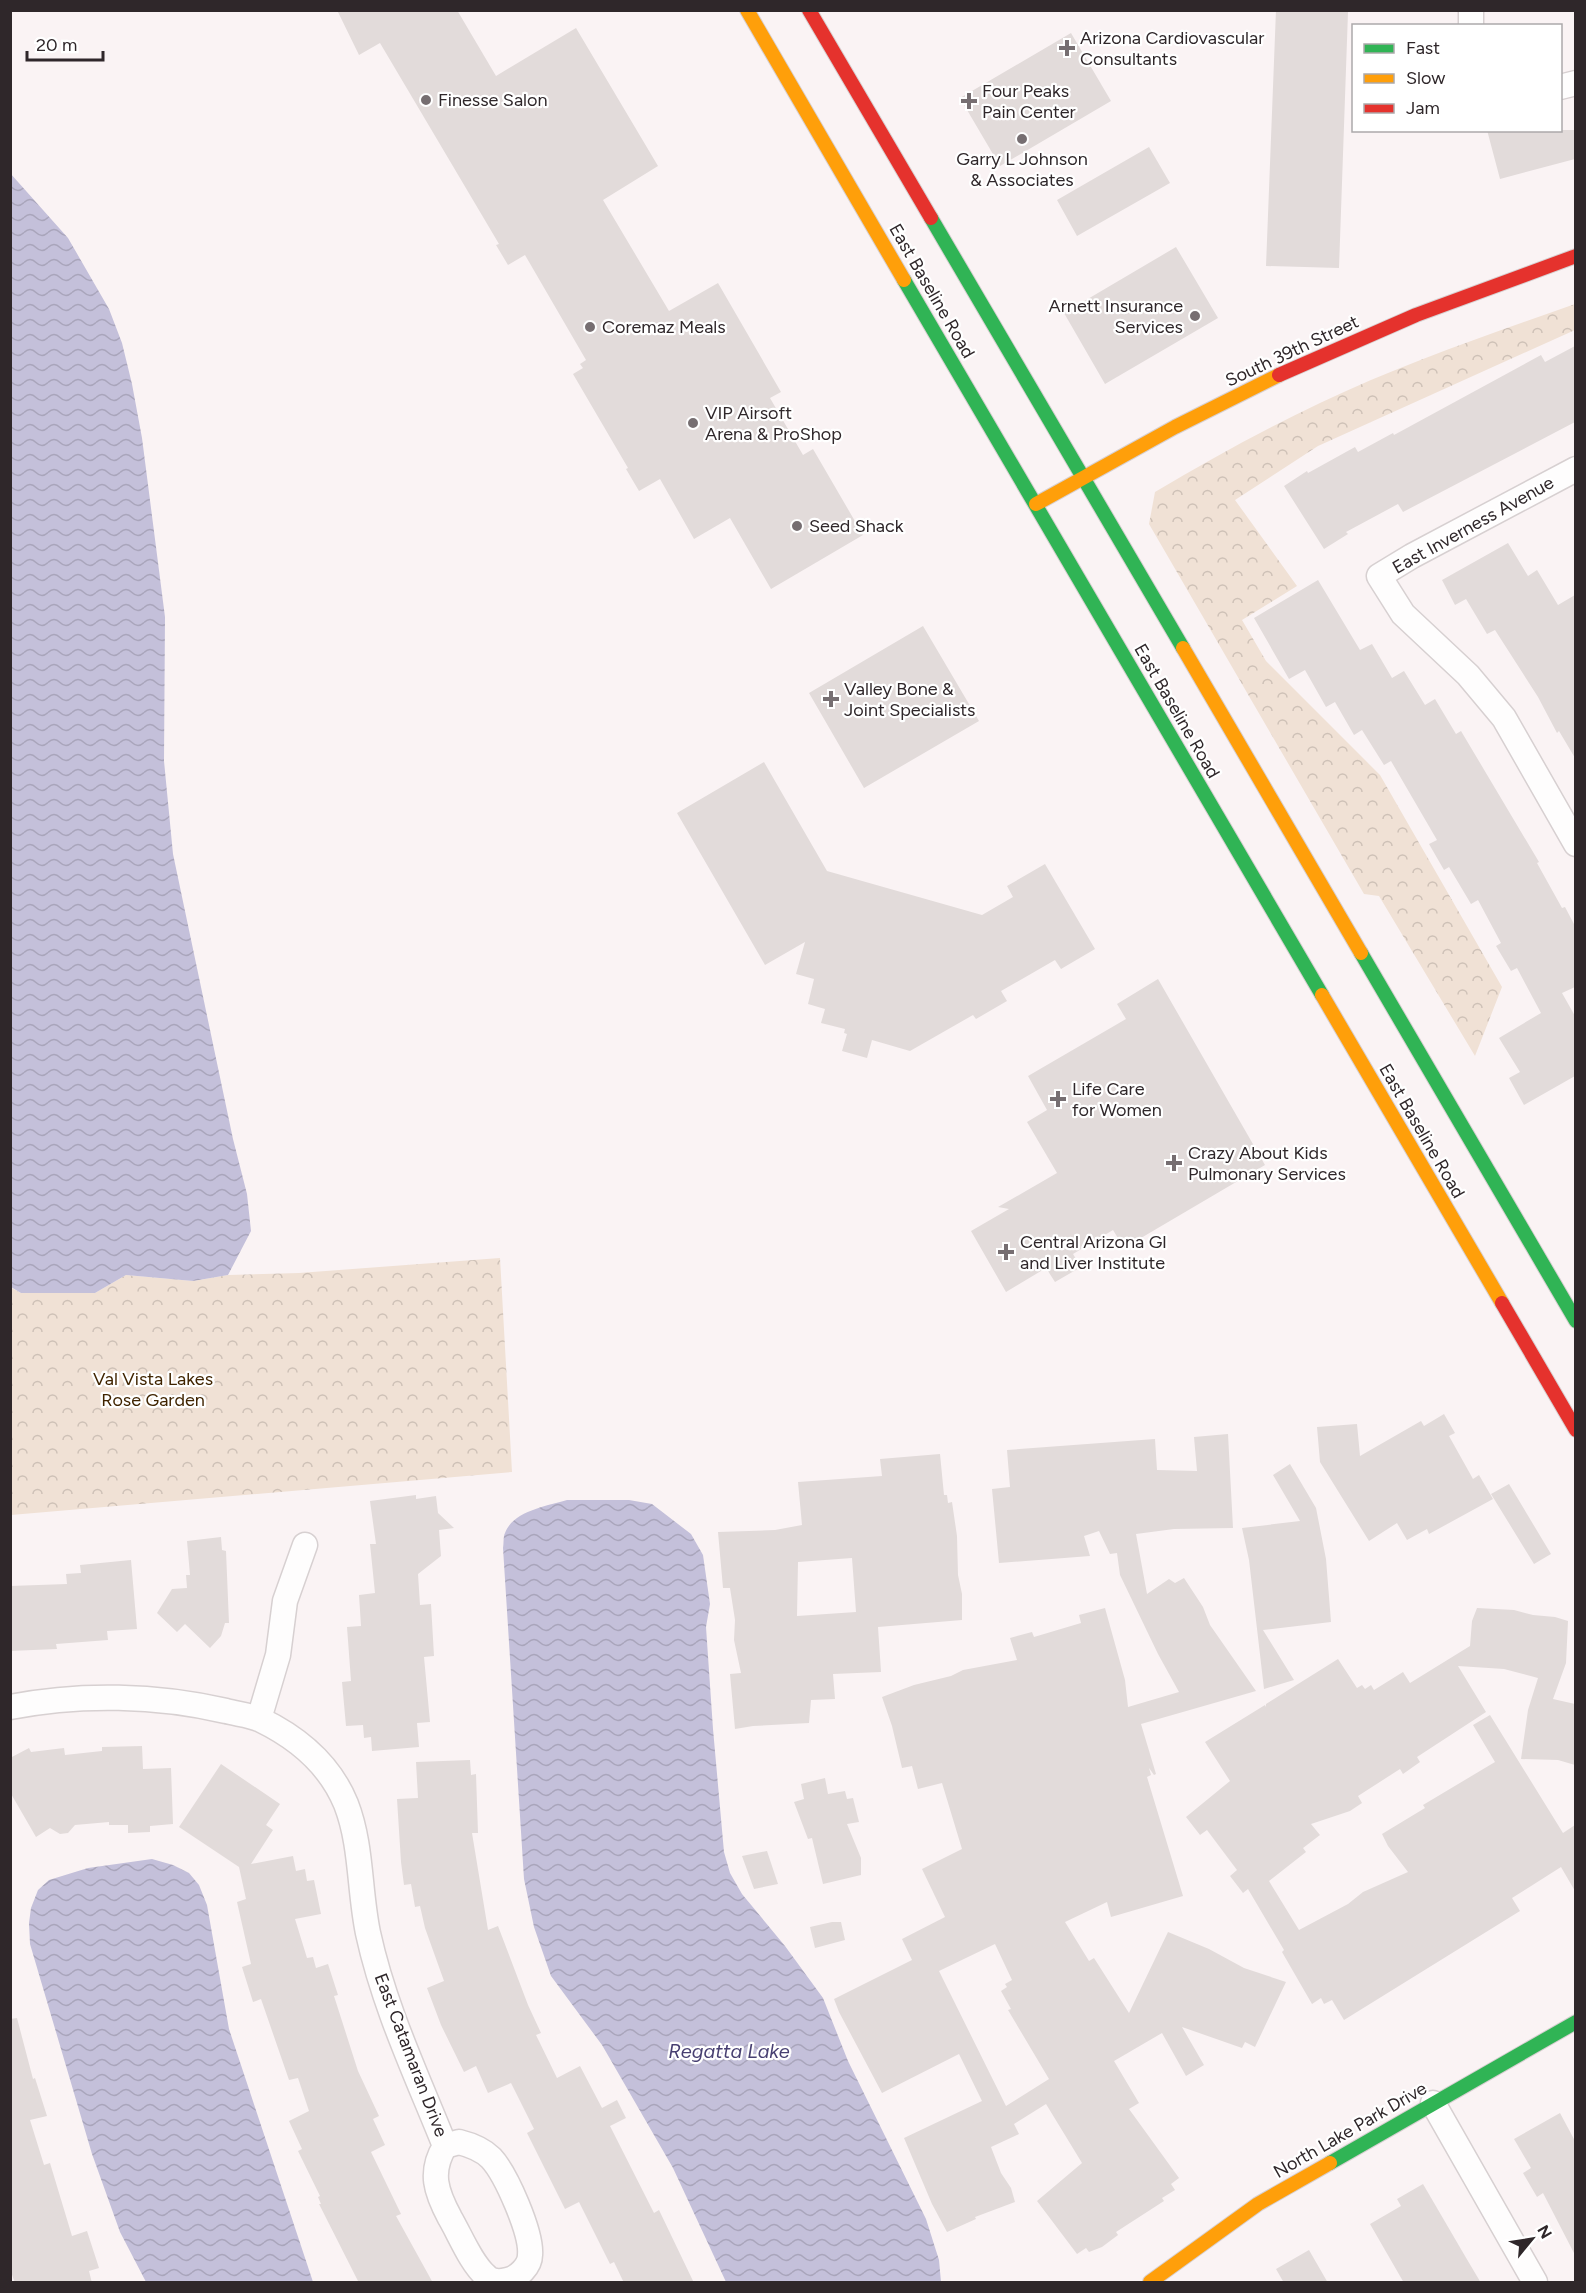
<svg xmlns="http://www.w3.org/2000/svg" width="1586" height="2293" font-family="Figtree,sans-serif">
  <defs>
    <pattern id="forest-crowns" width="20" height="18" patternUnits="userSpaceOnUse" patternTransform="scale(1.5)"><rect width="20" height="18" fill="#f0e1d5"/><path d="M2 6a3 3 0 1 1 6 0M12 15a3 3 0 1 1 6 0" fill="none" stroke="#cec1b7"/></pattern>
    <pattern id="water-waves" width="16" height="10" patternUnits="userSpaceOnUse" patternTransform="scale(1.5)"><rect width="16" height="10" fill="#c4c0da"/><path d="M0 5q4-4 8 0t8 0" fill="none" stroke="#a9a5bb"/></pattern>
  </defs>
  <rect width="100%" height="100%" fill="#faf3f4"/>
  <path fill="url(#forest-crowns)" d="M1575 304V330L1318 446 1235 500 1297 586 1242 620 1266 661 1380 775 1502 987 1475 1056 1379 896 1364 894 1149 524 1155 492C1209 460 1263 430 1320 403 1402 364 1490 334 1575 304Z
    M500 1258 512 1472 11 1515 10 1287 21 1293H95L126 1275 193 1281 228 1275 299 1273Z"/>
  <path fill="url(#water-waves)" d="M10 173 68 238 109 309 122 343 132 384 142 438 165 617 164 761 173 854 233 1139 247 1194 251 1231 228 1275 193 1281 126 1275 95 1293H21L11 1287Z
    M567 1500H629L652 1504 691 1534 703 1555 710 1604 706 1627 713 1729 724 1852 730 1873 742 1894 785 1946 823 1998 848 2061 926 2219 939 2260 941 2282H726L673 2168 602 2045 551 1976 534 1927 524 1879 503 1548C504 1543 503 1537 505 1533 513 1511 547 1506 567 1500Z
    M152 1859 173 1865 189 1873 199 1885 207 1905 229 2029 313 2282H146L120 2232 92 2154 30 1944 29 1923 31 1908 38 1890 49 1880 88 1868Z"/>
  <path fill="#e2dbda" fill-rule="evenodd" d="M337 10H457L496 76 576 28 658 166 603 200 669 311 718 283 781 392 770 398 803 455 813 449 863 535 771 589 730 518 694 539 660 479 639 491 626 469 628 468 573 374 583 368 580 364 586 360 525 255 508 265 496 245 499 244 380 43 359 55Z
    M1276 10 1348 12 1339 268 1266 266Z
    M1071 33 1111 101 1000 166 960 98Z
    M1487 130H1575V159L1500 179Z
    M1149 147 1170 183 1077 236 1057 200Z
    M1176 247 1218 318 1105 384 1064 313Z
    M1575 346V422L1403 512 1398 504 1346 532 1348 534 1324 549 1284 486 1307 471 1308 473 1355 447 1358 452 1393 433 1394 435 1541 355 1545 362Z
    M1508 543 1528 576 1537 570 1558 605 1575 595V758L1559 731 1557 733 1538 697 1495 630 1487 634 1466 599 1455 605 1442 580Z
    M1318 580 1360 650 1372 644 1392 678 1404 671 1425 705 1435 699 1456 734 1461 731 1539 862 1537 863 1562 908 1565 907 1575 926V987L1562 993 1575 1016V1076L1524 1105 1509 1078 1520 1072 1499 1038 1541 1013 1517 968 1511 971 1496 946 1501 943 1478 900 1471 904 1449 867 1444 870 1429 844 1437 840 1391 761 1384 765 1362 730 1354 735 1335 702 1326 707 1305 670 1289 679 1254 618Z
    M923 626 979 721 864 788 809 693Z
    M764 762 827 871 982 915 1013 897 1007 886 1045 864 1095 949 1061 969 1055 960 1001 991 1007 1001 976 1019 973 1015 910 1051 872 1040 867 1058 842 1051 847 1034 844 1033 845 1029 821 1023 825 1009 808 1004 814 979 796 974 805 942 765 965 677 813Z
    M1158 979 1265 1165 1124 1248 1113 1230 1073 1254 1081 1267 1055 1282 1046 1268 1006 1292 971 1231 1009 1209 998 1207 1057 1173 1027 1122 1047 1110 1028 1076 1126 1019 1117 1004Z
    M1444 1414 1455 1433 1449 1436 1473 1479 1479 1475 1493 1499 1429 1534 1427 1529 1407 1540 1397 1523 1369 1541 1320 1462 1317 1427 1357 1424 1360 1456 1421 1421 1424 1426Z
    M1228 1434 1233 1528 1174 1529 1136 1534 1147 1594 1169 1579 1175 1583 1184 1578 1203 1607 1210 1625 1256 1691 1141 1724 1156 1774 1154 1775 1149 1768 1151 1775 1147 1777 1183 1896 1111 1917 1107 1902 1065 1922 1089 1961 1094 1958 1129 2013 1168 1932 1209 1949 1244 1968 1286 1982 1255 2047 1245 2042 1242 2048 1182 2027 1204 2065 1186 2076 1162 2033 1114 2061 1139 2103 1129 2109 1179 2178 1171 2184 1175 2190 1162 2198 1164 2201 1116 2232 1118 2235 1102 2247 1089 2252 1086 2248 1077 2254 1037 2201 1082 2163 1046 2104 1014 2124 1019 2134 991 2147 1001 2173 1011 2188 1015 2202 975 2217 976 2219 947 2232 932 2204 904 2138 982 2101 959 2054 882 2093 839 2012 834 1999 912 1960 902 1939 945 1917 922 1869 962 1849 942 1783 918 1789 912 1766 902 1768 892 1726 882 1697 914 1685 951 1676 963 1670 1017 1660 1010 1638 1032 1632 1034 1637 1081 1623 1079 1615 1105 1608 1125 1680 1128 1707 1179 1692 1158 1654 1120 1575 1117 1553 1110 1554 1099 1531 1084 1536 1090 1556 999 1563 992 1489 1010 1487 1007 1450 1155 1439 1157 1470 1197 1471 1194 1437ZM995 1944 1012 1980 1005 1984 1007 1987 1001 1991 1011 2009 1008 2010 1049 2079 1006 2106 939 1971Z
    M940 1454 944 1495H947L948 1503 952 1502 957 1536 958 1575 962 1594V1620L878 1627 881 1672 833 1674 835 1699 811 1700 809 1723 753 1726 735 1729 730 1674 741 1673 734 1640 735 1620 730 1588H723L718 1532 775 1530 802 1525 798 1482 882 1476 880 1459ZM852 1558 856 1612 797 1616 798 1562Z
    M1290 1464 1316 1508 1326 1559 1331 1622 1263 1630 1294 1680 1264 1689 1249 1560 1242 1528 1300 1521 1273 1475Z
    M1509 1484 1551 1554 1534 1564 1491 1494Z
    M416 1495V1499L436 1496 438 1513 454 1528 439 1530 441 1556 418 1574 420 1605 431 1604 434 1656 424 1657 430 1722 417 1723 419 1747 372 1751 371 1737 364 1738 363 1725 346 1726 342 1682 351 1681 347 1627 361 1626 359 1595 375 1593 370 1544H376L370 1501Z
    M221 1537 222 1550 226 1551 229 1623H225L221 1636 210 1648 185 1624 177 1632 157 1613 172 1589 187 1588 186 1575H190L187 1541Z
    M131 1560 137 1629 107 1631 108 1640 56 1644 57 1649 10 1651V1586L67 1584 66 1574 81 1573 80 1565Z
    M1477 1608 1514 1610 1533 1615 1555 1617 1568 1621 1566 1663 1553 1699 1575 1704V1765L1558 1760 1521 1759 1528 1710 1538 1678 1504 1669 1458 1666 1486 1712 1417 1757 1420 1762 1403 1774 1400 1769 1358 1796 1362 1803 1350 1811 1311 1824 1320 1835 1303 1848 1306 1852 1269 1881 1299 1930 1348 1904 1363 1892 1408 1872 1388 1846 1382 1834 1425 1808 1423 1805 1495 1762 1473 1725 1490 1715 1563 1833 1575 1825V1891L1561 1867 1512 1898 1520 1911 1344 2020 1332 2000 1324 2004 1321 1998 1312 2004 1282 1952 1284 1950 1248 1889 1243 1893 1230 1876 1237 1870 1207 1830 1200 1835 1186 1817 1230 1781 1205 1742 1265 1705 1266 1707V1704L1338 1659 1357 1688 1362 1685 1365 1689 1371 1685 1374 1690 1403 1672 1410 1683 1470 1646 1472 1621Z
    M142 1746 143 1769 171 1768 173 1824 150 1826V1832L128 1833V1825H109V1822L75 1825 68 1833 60 1834 50 1828 36 1837 10 1792V1758L29 1748 31 1752 64 1748 65 1755 102 1751V1747Z
    M470 1760 471 1775 476 1774 478 1833H472L488 1930 498 1926 528 2005 541 2033 536 2035 557 2078 580 2066 602 2108 617 2100 626 2118 610 2126 654 2213 659 2210 694 2283H624L614 2262 610 2264 579 2202 565 2209 527 2133 534 2129 511 2083 488 2093 476 2066 464 2072 441 2025 427 1988 444 1981 425 1928 420 1906 415 1907 411 1884 404 1885 401 1862 397 1799 418 1798 416 1762Z
    M221 1764 280 1804 266 1825 273 1830 251 1864 293 1856 296 1871 305 1869 307 1881 314 1880 321 1914 295 1919 307 1958 313 1957 316 1968 328 1964 338 1995 334 1996 358 2071 379 2116 373 2119 385 2145 371 2152 401 2214 396 2216 433 2283H359L319 2204H321L318 2197 320 2196 298 2151 302 2149 289 2121 309 2111 298 2078 289 2080 261 1999 253 2002 242 1967 251 1964 237 1902 246 1899 239 1867 179 1827Z
    M825 1778 828 1794 845 1791 847 1799 853 1798 859 1822 847 1824 861 1858V1875L823 1884 812 1838 808 1839 794 1802 804 1799 801 1784Z
    M767 1851 778 1884 754 1889 742 1856Z
    M832 1922H841L845 1940 815 1948 810 1927Z
    M17 2018 33 2079 35 2078 47 2116 30 2120 44 2165 50 2163 72 2236 87 2231 99 2268 89 2271 92 2283H15L10 2269V2019Z
    M1560 2113 1575 2141V2255L1543 2193 1537 2197 1523 2173 1531 2168 1514 2139Z
    M1423 2184 1465 2256 1481 2283H1404L1370 2224 1401 2206 1397 2199Z
    M1309 2250 1328 2283H1284L1276 2269Z"/>
  <g fill="none" stroke-linecap="round" stroke-linejoin="round">
    <g stroke="#d7d0d1" stroke-width="27">
      <path id="street" d="M1471 26V10
        M1560 87 1576 83
        M1576 469 1412 556 1379 576 1403 614 1468 675 1504 718 1576 844
        M10 1707C81 1693 157 1695 226 1711 237 1714 251 1715 261 1720 298 1738 330 1765 346 1804 362 1845 359 1890 368 1933 384 2007 417 2076 445 2146
        M259 1719 278 1655 285 1601 305 1545
        M1433 2103 1535 2282
        M459 2142C471 2145 482 2149 491 2158 506 2174 532 2233 530 2255 530 2266 518 2278 507 2280 500 2282 491 2282 486 2276 471 2263 460 2235 450 2218 436 2192 429 2172 445 2146Z"/>
    </g>
    <g stroke="#d7d0d1" stroke-width="16">
      <path id="fast" d="M931 218 1183 648
        M904 280 1322 995
        M1361 953 1576 1321
        M1330 2163 1576 2022"/>
    </g>
    <g stroke="#d7d0d1" stroke-width="16">
      <path id="slow" d="M747 10 904 280
        M1036 504 1175 427 1279 375
        M1183 648 1361 953
        M1322 995 1502 1303
        M1150 2282 1258 2204 1330 2163"/>
    </g>
    <g stroke="#d7d0d1" stroke-width="16">
      <path id="jam" d="M809 10 931 218
        M1279 375 1416 315 1576 256
        M1502 1303 1576 1430"/>
    </g>
    <use href="#street" stroke="#fefdfd" stroke-width="24"/>
    <use href="#fast" stroke="#30b455" stroke-width="14"/>
    <use href="#slow" stroke="#ff9f0a" stroke-width="14"/>
    <use href="#jam" stroke="#e5322d" stroke-width="14"/>
  </g>
  <g fill="#766e71" stroke="#fff" stroke-width="2">
    <path d="M1064 39h6v6h6v6h-6v6h-6v-6h-6v-6h6z"/>
    <circle cx="426" cy="100" r="6"/>
    <path d="M966 92h6v6h6v6h-6v6h-6v-6h-6v-6h6z"/>
    <circle cx="1022" cy="139" r="6"/>
    <circle cx="1195" cy="316" r="6"/>
    <circle cx="590" cy="327" r="6"/>
    <circle cx="693" cy="423" r="6"/>
    <circle cx="797" cy="526" r="6"/>
    <path d="M828 690h6v6h6v6h-6v6h-6v-6h-6v-6h6z"/>
    <path d="M1055 1090h6v6h6v6h-6v6h-6v-6h-6v-6h6z"/>
    <path d="M1171 1154h6v6h6v6h-6v6h-6v-6h-6v-6h6z"/>
    <path d="M1003 1243h6v6h6v6h-6v6h-6v-6h-6v-6h6z"/>
  </g>
  <g text-anchor="middle" stroke-width="4.5" stroke-linejoin="round" paint-order="stroke">
    <g font-size="18" fill="#2f272a" stroke="#fff" text-anchor="start">
      <text x="1080" y="44">Arizona Cardiovascular<tspan x="1080" dy="21">Consultants</tspan></text>
      <text x="982" y="97">Four Peaks<tspan x="982" dy="21">Pain Center</tspan></text>
      <text x="438" y="106">Finesse Salon</text>
      <text x="1022" y="165" text-anchor="middle">Garry L Johnson<tspan x="1022" dy="21">&amp; Associates</tspan></text>
      <text x="1183" y="312" text-anchor="end">Arnett Insurance<tspan x="1183" dy="21">Services</tspan></text>
      <text x="602" y="333">Coremaz Meals</text>
      <text x="705" y="419">VIP Airsoft<tspan x="705" dy="21">Arena &amp; ProShop</tspan></text>
      <text x="809" y="532">Seed Shack</text>
      <text x="844" y="695">Valley Bone &amp;<tspan x="844" dy="21">Joint Specialists</tspan></text>
      <text x="1072" y="1095">Life Care<tspan x="1072" dy="21">for Women</tspan></text>
      <text x="1188" y="1159">Crazy About Kids<tspan x="1188" dy="21">Pulmonary Services</tspan></text>
      <text x="1020" y="1248">Central Arizona GI<tspan x="1020" dy="21">and Liver Institute</tspan></text>
    </g>
    <g font-size="18" fill="#2f272a" stroke="#fff">
      <text transform="translate(932 291) rotate(60)" y="6">East Baseline Road</text>
      <text transform="translate(1292 351) rotate(-25)" y="6">South 39th Street</text>
      <text transform="translate(1473 525) rotate(-29)" y="6">East Inverness Avenue</text>
      <text transform="translate(1177 711) rotate(60)" y="6">East Baseline Road</text>
      <text transform="translate(1422 1131) rotate(60)" y="6">East Baseline Road</text>
      <text transform="translate(411 2055) rotate(69)" y="6">East Catamaran Drive</text>
      <text transform="translate(1350 2130) rotate(-30)" y="6">North Lake Park Drive</text>
    </g>
    <g font-size="18" fill="#402400" stroke="#fff">
      <text x="153" y="1385">Val Vista Lakes<tspan x="153" dy="21">Rose Garden</tspan></text>
    </g>
    <g font-size="20" font-style="italic" fill="#473f71" stroke="#fff">
      <text x="729" y="2058">Regatta Lake</text>
    </g>
  </g>
  <rect width="1586" height="2293" fill="none" stroke="#2f272a" stroke-width="24"/>
  <rect x="1352" y="24" width="210" height="108" fill="#ffffff" stroke="#aca9aa" stroke-width="1.5"/>
  <rect x="1364" y="44" width="30" height="9" fill="#30b455" stroke="#aca9aa" stroke-width="1.5"/>
  <text x="1406" y="54" font-size="18" fill="#2f272a">Fast</text>
  <rect x="1364" y="74" width="30" height="9" fill="#ff9f0a" stroke="#aca9aa" stroke-width="1.5"/>
  <text x="1406" y="84" font-size="18" fill="#2f272a">Slow</text>
  <rect x="1364" y="104" width="30" height="9" fill="#e5322d" stroke="#aca9aa" stroke-width="1.5"/>
  <text x="1406" y="114" font-size="18" fill="#2f272a">Jam</text>
  <g transform="translate(1532 2239) rotate(60)" stroke="#ffffff" stroke-width="4.5" paint-order="stroke">
  <path d="M0-4.5L10 22L0 15L-10 22Z" fill="#2f272a"/>
  <text y="-9" font-size="16" font-weight="bold" text-anchor="middle" fill="#2f272a">N</text>
  </g>
  <path d="M27 51v9h76v-9" fill="none" stroke="#2f272a" stroke-width="3"/>
  <text x="36" y="51" font-size="18" fill="#2f272a" stroke="#ffffff" stroke-width="4.5" paint-order="stroke">20 m</text>
</svg>
